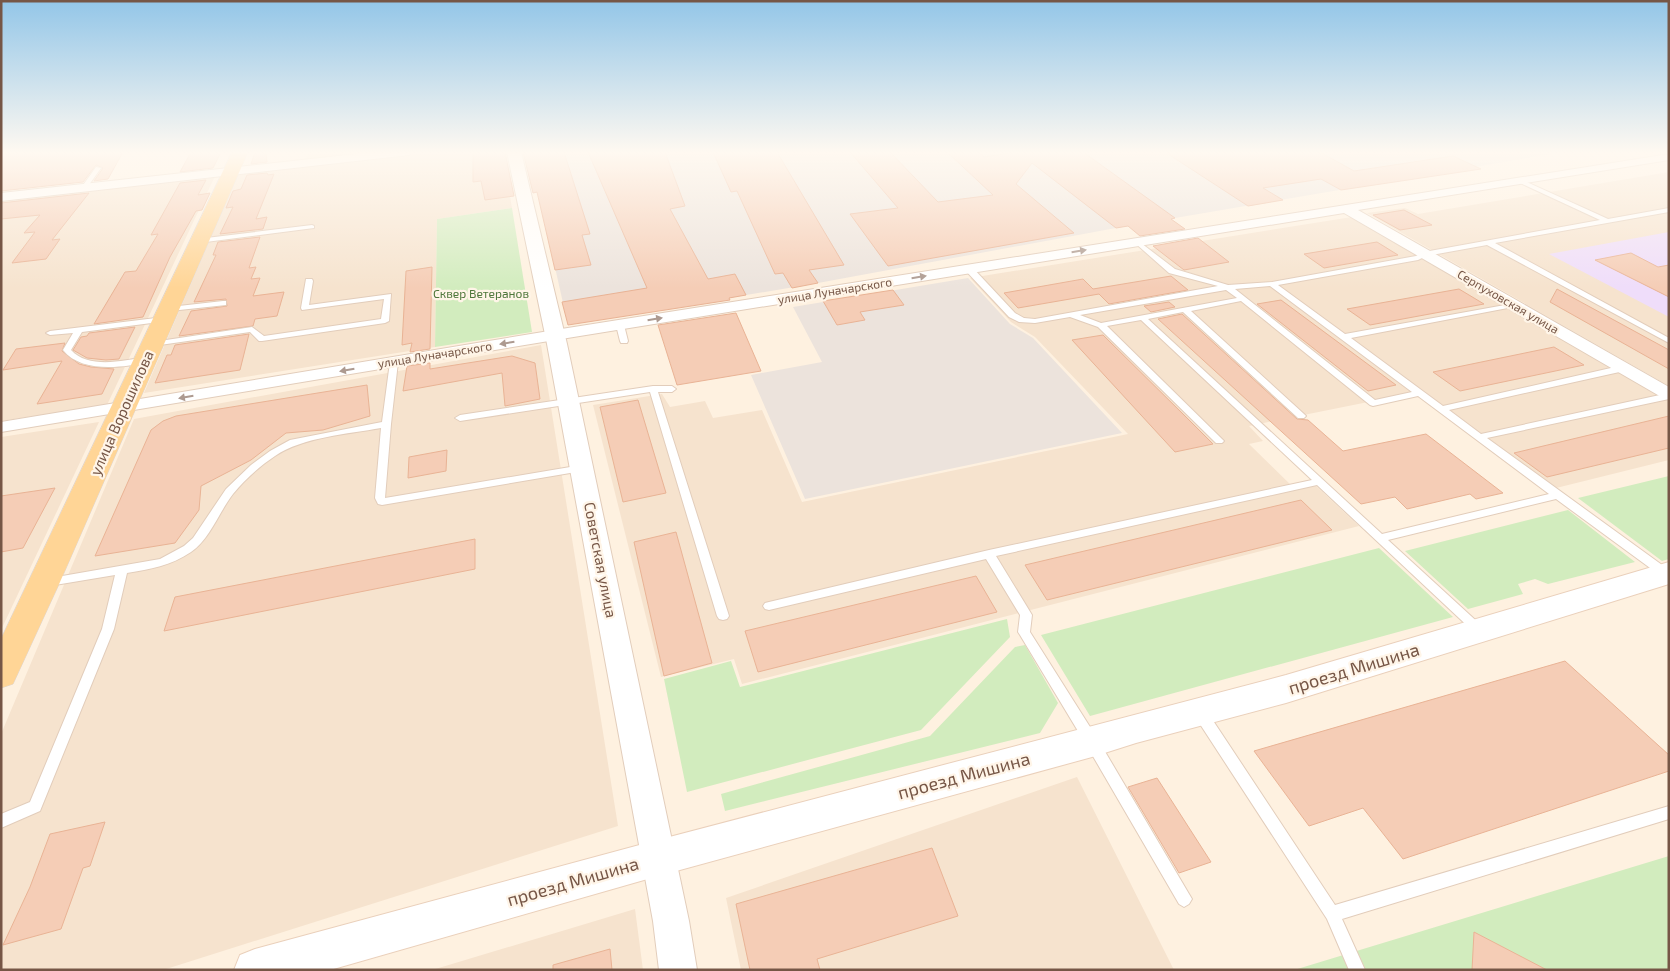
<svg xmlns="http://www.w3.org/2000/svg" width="1670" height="971" font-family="'Exo 2',sans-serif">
  <rect width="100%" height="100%" fill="#fef1e0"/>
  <path fill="#f6e3ce" d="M309 152H376L306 160Z
    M437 152H502L512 208 437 219 435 347 144 393 238 174Z
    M1669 172V386L1367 213 1405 208 1418 214Z
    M215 176 107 405 1 421V199Z
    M1352 217 1669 401V460L1544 491 1413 393 1249 426 1263 441 1249 444 1296 490 1315 485 1359 526 742 684 734 659 661 677 593 405 662 394 670 407 705 401 713 418 762 410 802 502 1128 434 1035 337 1011 322 970 278Z
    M541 345 618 826 163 970H1V734L134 419Z
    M99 422 1 630V437Z
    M1077 777 1174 970H741L726 898Z
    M635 909 643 970H432Z"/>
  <path fill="#ece3dc" d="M529 152H1562L1116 228 818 283 568 325Z
    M968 278 1010 324 1033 338 1122 433 805 499 751 375 822 362 793 307Z"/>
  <path fill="#efddfa" d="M1669 232V317L1549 254Z"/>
  <path fill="#d2ecbe" d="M512 208 532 332 435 347 437 219Z
    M1669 476V559L1662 561 1578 498Z
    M1568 510 1635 562 1548 584 1535 579 1518 584 1523 594 1468 609 1405 551Z
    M1379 548 1453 617 1090 716 1041 635Z
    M1007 619 1010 637 921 730 687 792 664 679 731 661 740 687Z
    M1025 645 1058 703 1040 733 725 811 721 794 930 736 1015 647Z
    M1669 856V970H1294Z"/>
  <path fill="#f5cdb6" stroke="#e9b395" d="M22 152H123L108 179 94 181 103 168 96 165 83 182 1 191V154Z
    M191 152H221L213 168 180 172Z
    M255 152H266L267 162 251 164Z
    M473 152H505L514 196 485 200 481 181 473 182Z
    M523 152H564L590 234 582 235 591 265 555 270 537 192 533 193Z
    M588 152H665L685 206 670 209 708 279 735 274 746 295 729 298 730 300 568 325 562 302 647 288Z
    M713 152H777L844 265 809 270 818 283 792 288 783 273 775 274 737 191 731 192Z
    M850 152H890L938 202 993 195 947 152H979L984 157 1017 152H1083L1175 218 1171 219 1185 229 1140 236 1128 226 1116 228 1032 163 1016 184 1074 233 888 266 850 214 898 208Z
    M1165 152H1320L1354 171 1453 156 1481 169 1341 190 1321 179 1263 188 1283 200 1248 206Z
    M267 173 268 175 274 174 256 219 267 217 263 229 220 234 233 207 226 208 233 191 241 189 247 175Z
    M206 180 198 195 210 193 202 210 196 211 170 257 143 317 94 324 125 272 136 271 158 234 151 235 180 183Z
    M89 193 52 240 60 239 46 259 12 263 35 232 24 233 40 215 1 219V203Z
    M1404 210 1432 225 1400 230 1373 215Z
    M260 237 249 268 256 267 251 279 260 278 253 296 284 292 277 316 255 319 253 326 179 336 191 311 227 306 226 299 194 302 216 255H213L218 242Z
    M1198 238 1229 262 1184 270 1153 246Z
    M1377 242 1398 255 1324 268 1304 254Z
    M1631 253 1658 267 1669 265V297L1595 260Z
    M432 267 430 349 410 352 412 343 402 345 406 271Z
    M1171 276 1188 290 1109 304 1099 294 1018 308 1004 293 1083 279 1093 289Z
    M1459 289 1484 304 1370 325 1347 309Z
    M1557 289 1669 350V369L1550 302Z
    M893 290 904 305 860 312 865 320 837 325 823 301Z
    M1281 300 1396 385 1368 391 1257 304Z
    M1169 302 1175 307 1151 312 1144 306Z
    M736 313 761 371 677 385 658 325Z
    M1182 314 1297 419 1308 420 1343 451 1426 434 1503 493 1476 499 1470 494 1407 509 1395 497 1361 504 1158 319Z
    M135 327 119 359 106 360 87 358 73 350 81 337 87 336 89 333Z
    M249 334 240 370 155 383 167 355H171L175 345Z
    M1103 335 1186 417 1213 444 1175 452 1072 340Z
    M65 343 62 351 79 364 91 367 114 369 102 394 37 404 62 361 3 370 16 349Z
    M1554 347 1584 365 1460 391 1433 372Z
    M512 356 535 363 540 399 505 406 502 373 403 391 407 366 430 363V369Z
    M367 385 370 416 323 430 286 433 251 460 201 486 199 510 175 543 95 556 151 430 163 421 176 416Z
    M638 400 666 493 623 502 600 407Z
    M1669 416V448L1547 477 1514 453Z
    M447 450 446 471 408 478 409 457Z
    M55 488 23 548 1 552V496Z
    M1301 500 1332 530 1047 600 1025 565Z
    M676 532 712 663 664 676 634 542Z
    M475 539V569L164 631 175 597Z
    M976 576 997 612 758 672 745 631Z
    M1565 661 1669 755V771L1403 859 1363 808 1309 826 1254 751Z
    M1157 778 1211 862 1179 873 1128 787Z
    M105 822 90 866 83 868 61 929 3 945 30 887 50 834Z
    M932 848 958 916 817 959 820 970H750L736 904Z
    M1474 932 1547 970H1472Z
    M610 949 612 970H553V965Z"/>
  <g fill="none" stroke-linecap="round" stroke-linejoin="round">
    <g stroke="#e2cdbb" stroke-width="2">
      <path id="service" d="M1664 152H1669V155Z
        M96 167 101 168 86 189H82L81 188Z
        M1520 179 1608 219 1669 208V212L1495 243 1669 338V343L1487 245 1426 256 1418 260 1278 285 1345 334 1516 303 1517 305 1513 307 1351 338 1443 406 1624 365 1628 368 1624 371 1449 410 1481 434 1669 393V399L1487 438 1669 570V576H1661L1556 499 1388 540 1483 627 1485 630 1483 633 1479 635 1475 633 1317 485 996 556 1032 615 1030 632 1097 738 1189 894 1192 899 1189 904 1184 907 1179 904 1087 746 1020 635 1018 632 1020 615 986 559 769 610 765 609 763 606 765 603 769 602 989 550 1312 480 1141 320 1107 326 1222 439 1224 441 1222 443H1216L1098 327 1070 317 1035 323 1019 322 1009 317 966 271V267H972L1015 313 1024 318 1035 319 1218 286 1169 273 1135 243V241L1137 240 1175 269 1228 285 1272 282 1416 256 1424 252 1600 220 1518 182V180ZM1270 286 1412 392 1375 400 1235 289ZM1226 290 1237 298 1101 323 1080 315ZM1241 301 1370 405 1373 406 1418 396 1549 494 1382 534 1148 319 1183 312 1298 418H1304L1306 416 1304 414 1191 311Z
        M312 225 314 226V228L198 243 195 241 198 239Z
        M306 279H312L313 281 309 305 391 294 389 321 385 323 262 341H259L250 332 153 346 149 344 153 342 252 327 264 336 381 319 384 299 302 310 301 308Z
        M223 301H226V305L170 311 166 309 170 307Z
        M164 317H167V321L82 332 71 350C88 369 123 361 145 357L149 360 148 362C122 368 81 373 63 350L73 333 50 335 46 333 50 331Z
        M617 323H623L624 325 628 341 627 343H621L620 341 616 325Z
        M394 359 398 362 391 424 385 498 582 465 587 468 582 471 382 505 378 504 375 498 381 428C348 434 303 437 275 456 260 466 245 479 233 494 219 512 210 539 191 552 170 566 151 569 127 573L114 629 40 811 1 828V814L30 802 102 629 115 575 49 586 45 585 43 582 45 579 160 559 184 546 193 538 226 489 251 465 270 451 290 440 382 422 390 362Z
        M653 386H672L676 389 672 392H658L729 616 727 619 723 620 719 619 717 616 650 392 460 421 455 418 460 415Z
        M1201 709 1206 710 1335 905 1669 806V819L1342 919 1365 970H1349L1327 919 1196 718 1195 714 1196 710Z"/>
    </g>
    <g stroke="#e2cdbb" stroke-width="2">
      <path id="minor" d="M375 152H414L409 155 1 201V193Z
        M1669 154V160L1358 210 1669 387V399L1663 398 1344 213 555 340 1 432V422L555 330Z"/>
    </g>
    <g stroke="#e2cdbb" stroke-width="2">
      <path id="tertiary" d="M507 152H521L567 344 689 921 697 970H659L653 921 547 344Z"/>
    </g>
    <g stroke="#ead0bb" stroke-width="2">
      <path id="secondary" d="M1669 562V584L1286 703 1136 743 1092 757 658 876 330 970H234L240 955 255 949 658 840 1286 675Z"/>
    </g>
    <g stroke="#ded6d3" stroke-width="1">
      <path id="primary" d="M232 152H248L60 582 13 684 1 688V639Z"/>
    </g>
    <use href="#service" fill="#fff" fill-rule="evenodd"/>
    <use href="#minor" fill="#fff" fill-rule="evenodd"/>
    <use href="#tertiary" fill="#fff" fill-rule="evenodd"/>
    <use href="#secondary" fill="#fff" fill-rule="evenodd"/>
    <use href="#primary" fill="#ffd596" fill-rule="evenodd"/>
  </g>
  <defs><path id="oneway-solid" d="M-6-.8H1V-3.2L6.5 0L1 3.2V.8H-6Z" transform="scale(1.25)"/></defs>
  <g fill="#ad9a90">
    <use href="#oneway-solid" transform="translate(1079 251) rotate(-9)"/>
    <use href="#oneway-solid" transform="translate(919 277) rotate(-9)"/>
    <use href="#oneway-solid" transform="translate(655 319) rotate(-9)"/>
    <use href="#oneway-solid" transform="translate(507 343) rotate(171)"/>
    <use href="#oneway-solid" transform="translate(347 370) rotate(170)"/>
    <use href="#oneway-solid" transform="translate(186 397) rotate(170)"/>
  </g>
  <linearGradient id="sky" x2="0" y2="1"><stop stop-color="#93c6e8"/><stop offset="0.53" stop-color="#fff9f1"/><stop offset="1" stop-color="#fff9f1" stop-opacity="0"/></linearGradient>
  <rect width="1670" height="288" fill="url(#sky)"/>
  <g text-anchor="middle" stroke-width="4.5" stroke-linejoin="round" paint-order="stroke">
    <g font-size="12" fill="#765646" stroke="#fff5e8">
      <text transform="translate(835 291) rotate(-9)" y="4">улица Луначарского</text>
      <text transform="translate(1508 302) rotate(30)" y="4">Серпуховская улица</text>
      <text transform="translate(435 355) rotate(-9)" y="4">улица Луначарского</text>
    </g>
    <g font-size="12" fill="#4e773b" stroke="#fff5e8">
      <text x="481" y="298">Сквер Ветеранов</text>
    </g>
    <g font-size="15" fill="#765646" stroke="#fff5e8">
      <text transform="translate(122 413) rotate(-66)" y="5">улица Ворошилова</text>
      <text transform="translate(600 560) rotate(79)" y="5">Советская улица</text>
    </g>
    <g font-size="18" fill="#765646" stroke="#fff5e8">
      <text transform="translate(1354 669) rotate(-17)" y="6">проезд Мишина</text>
      <text transform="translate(964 776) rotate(-15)" y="6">проезд Мишина</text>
      <text transform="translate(573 882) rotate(-16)" y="6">проезд Мишина</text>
    </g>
  </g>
  <rect width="1670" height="971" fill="none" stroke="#765646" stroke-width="5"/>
</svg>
